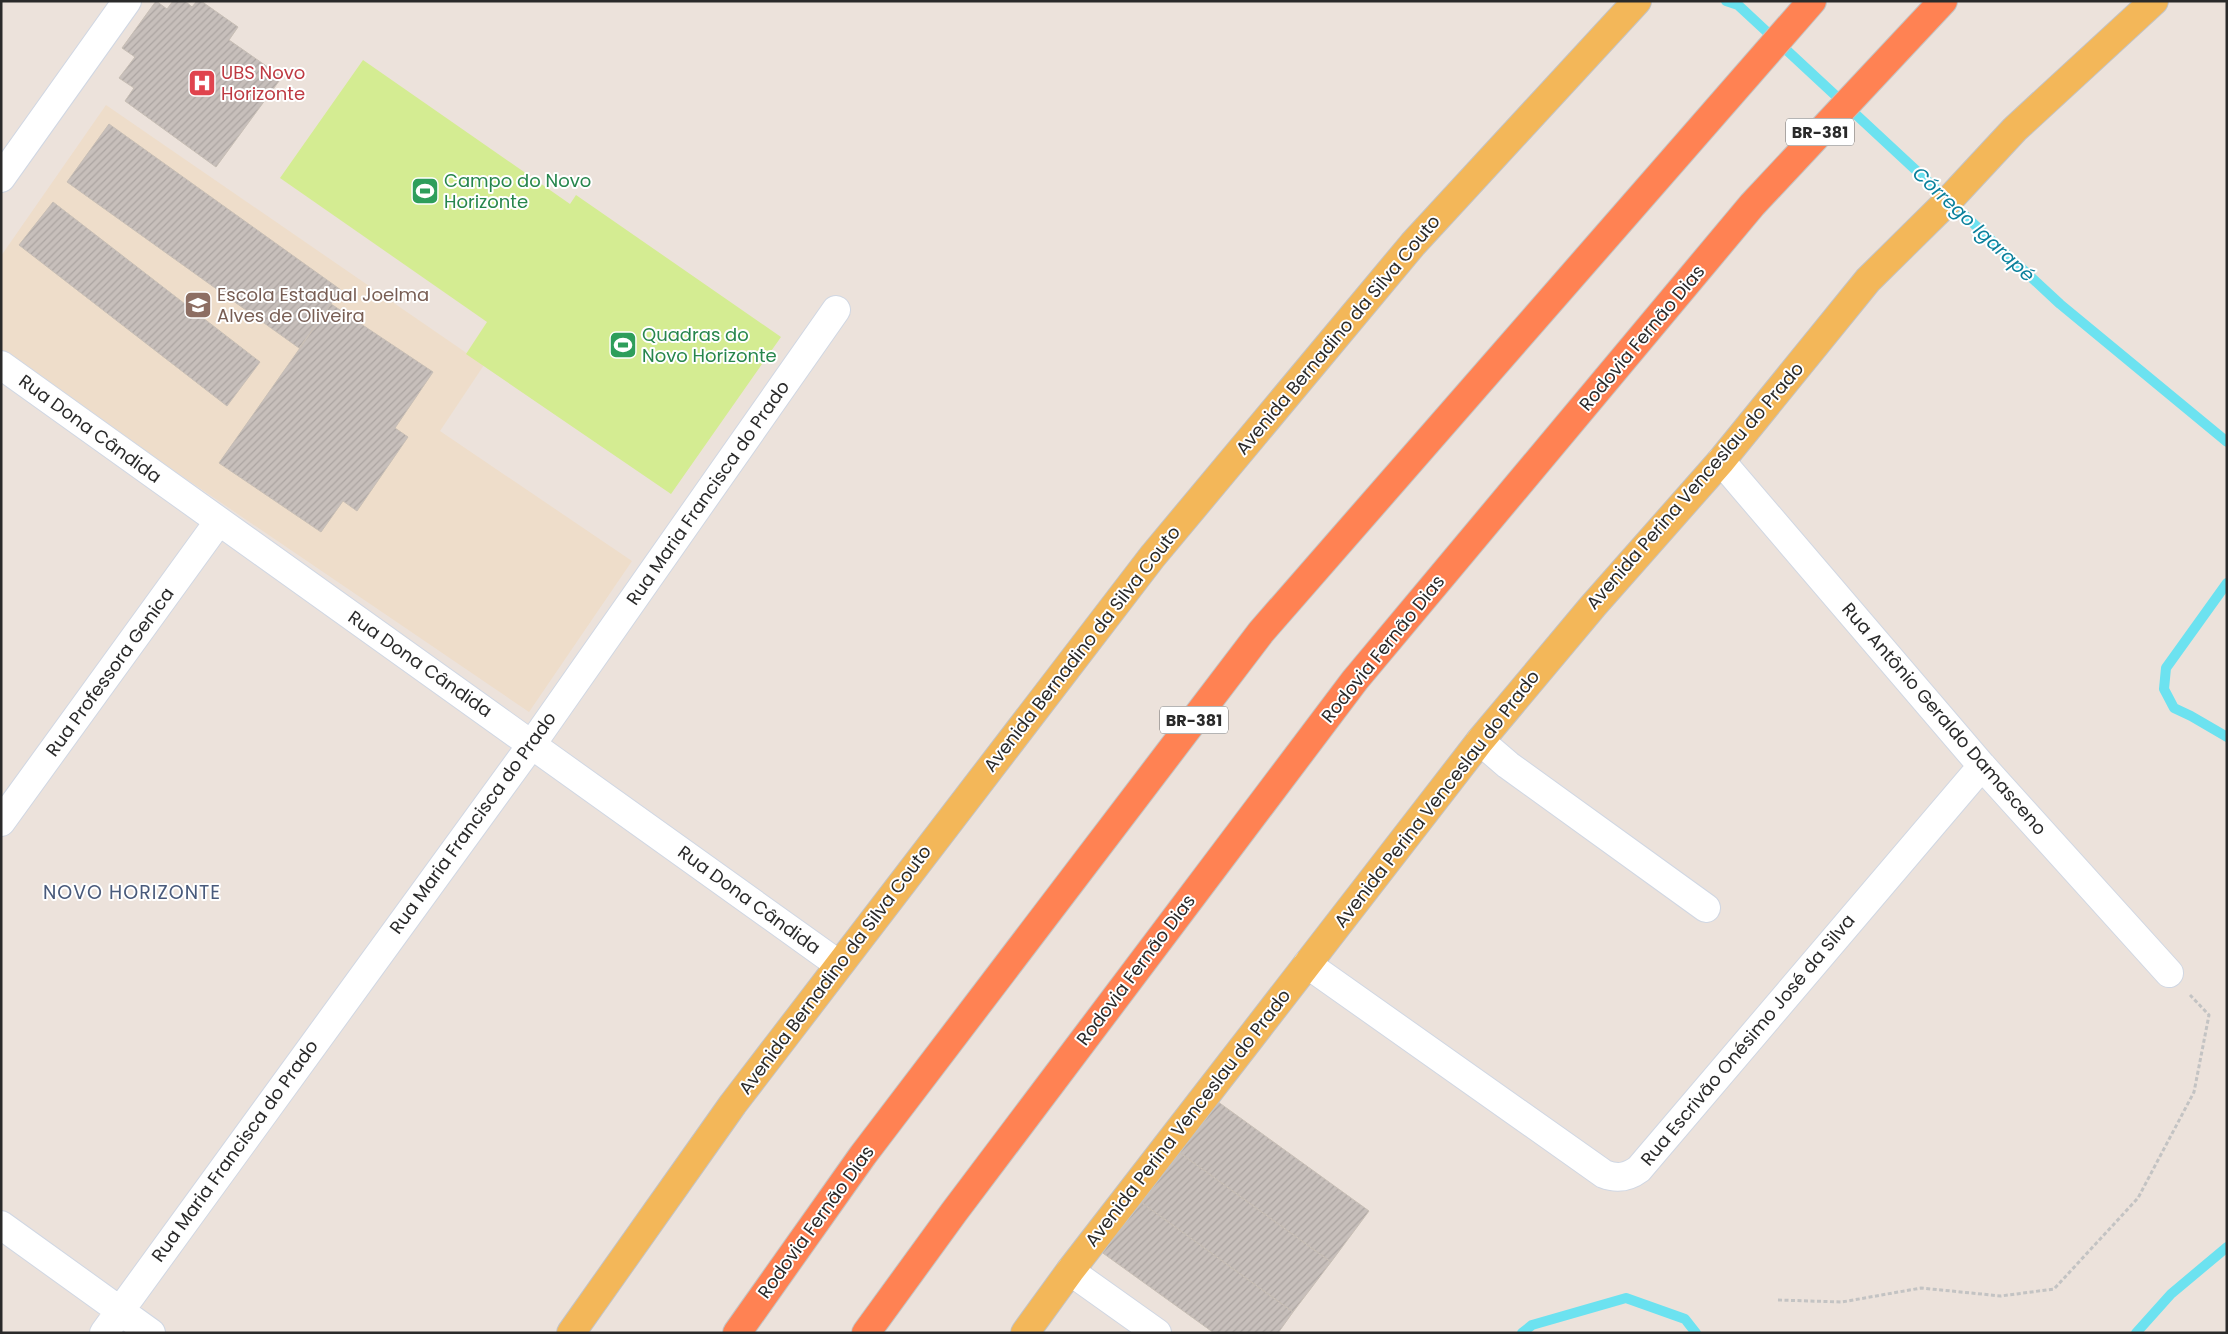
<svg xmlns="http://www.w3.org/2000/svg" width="2228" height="1334" font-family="Poppins,sans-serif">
  <defs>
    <pattern id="building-hatch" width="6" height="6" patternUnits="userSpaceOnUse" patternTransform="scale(1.25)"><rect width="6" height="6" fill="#c7bfbb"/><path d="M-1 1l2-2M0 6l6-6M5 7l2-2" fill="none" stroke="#aba4a1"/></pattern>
  </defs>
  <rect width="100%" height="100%" fill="#ece2db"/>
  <path fill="#eeddca" d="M106 105 484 365 440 431 632 561 529 712 1 353V256Z"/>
  <path fill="#d4ec92" d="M363 60 570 204 576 195 781 337 671 494 466 354 487 322 280 178Z"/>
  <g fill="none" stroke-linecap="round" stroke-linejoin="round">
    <path stroke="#6ce2f0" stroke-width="10" d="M1726 1 1738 5 2060 304 2227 442
      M2227 583 2166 668 2164 689 2174 708 2191 716 2227 737
      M1522 1333 1532 1325 1626 1298 1685 1319 1696 1333
      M2136 1333 2171 1294 2227 1247"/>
  </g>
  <path fill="url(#building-hatch)" stroke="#c7beb5" d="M156 1 167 9 173 1H185L192 7 197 1H201L238 27 229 40 282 77 216 167 125 101 134 88 119 78 135 57 122 48Z
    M109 124 341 290 299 348 67 182Z
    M53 202 260 362 227 406 19 245Z
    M331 304 433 372 395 428 408 437 357 511 343 501 321 532 219 463Z
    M1214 1099 1369 1211 1331 1262 1176 1150Z
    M1176 1150 1331 1262 1293 1312 1138 1200Z
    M1138 1200 1293 1312 1278 1333H1214L1100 1251Z"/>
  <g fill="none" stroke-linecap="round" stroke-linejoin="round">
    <g stroke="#d0d7e3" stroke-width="30">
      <path id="minor" d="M1 178 127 1
        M1 365 838 964
        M1721 461 1982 766 2169 973
        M1480 741 1508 765 1706 908
        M1 822 219 521
        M1307 964 1604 1174C1617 1179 1627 1178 1639 1169L1982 766
        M1 1225 151 1333
        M1070 1271 1157 1333
        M104 1333 532 744 836 310"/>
    </g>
    <g stroke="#c3c3c3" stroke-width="30">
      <path id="major" d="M571 1333 733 1104 1152 557 1413 244 1637 1
        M1025 1333 1070 1271 1480 741 1593 606 1721 461 1868 280 1949 200 2015 129 2154 1"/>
    </g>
    <g stroke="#c3c3c3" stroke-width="30">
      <path id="highway" d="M737 1333 863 1155 1261 632 1812 1
        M866 1333 954 1212 1355 680 1752 205 1943 1"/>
    </g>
    <path stroke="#c3c3c3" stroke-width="3" stroke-dasharray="4 2.5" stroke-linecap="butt" d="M1778 1300 1842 1302 1921 1288 2001 1296 2054 1289 2138 1198 2194 1092 2209 1015 2190 995"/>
    <use href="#minor" stroke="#fff" stroke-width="28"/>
    <use href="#major" stroke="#f3b759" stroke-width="28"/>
    <use href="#highway" stroke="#ff8253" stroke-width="28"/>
  </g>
  <defs>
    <g id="hospital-square" transform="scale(1.4375)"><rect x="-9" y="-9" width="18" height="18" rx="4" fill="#e0444e" stroke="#fff"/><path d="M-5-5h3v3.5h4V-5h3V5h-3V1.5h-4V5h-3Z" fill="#fff"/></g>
    <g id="stadium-square" transform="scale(1.4375)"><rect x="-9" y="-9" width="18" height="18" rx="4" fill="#2e9e5b" stroke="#fff"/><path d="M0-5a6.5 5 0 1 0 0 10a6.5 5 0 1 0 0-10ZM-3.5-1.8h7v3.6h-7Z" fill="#fff"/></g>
    <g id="school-square" transform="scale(1.4375)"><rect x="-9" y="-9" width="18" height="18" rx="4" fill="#8d6e63" stroke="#fff"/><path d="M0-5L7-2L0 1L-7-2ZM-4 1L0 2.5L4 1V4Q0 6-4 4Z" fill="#fff"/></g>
  </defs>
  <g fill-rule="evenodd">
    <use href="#hospital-square" x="202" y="83"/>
    <use href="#stadium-square" x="425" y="191"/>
    <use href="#school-square" x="198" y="305"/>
    <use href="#stadium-square" x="623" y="345"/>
  </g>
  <g text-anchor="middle" stroke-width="4" stroke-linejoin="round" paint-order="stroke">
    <g fill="#fff" stroke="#6a6a6a" stroke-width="1">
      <rect x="1786" y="118.5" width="68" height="27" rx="4"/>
      <rect x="1160" y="706.5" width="68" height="27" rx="4"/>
    </g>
    <g font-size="16" font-weight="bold" fill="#2a2a2a">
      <text x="1820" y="138">BR-381</text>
      <text x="1194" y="726">BR-381</text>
    </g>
    <g font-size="18" fill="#be3a42" stroke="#fff" text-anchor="start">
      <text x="221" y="79">UBS Novo<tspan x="221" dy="21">Horizonte</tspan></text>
    </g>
    <g font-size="18" fill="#27864d" stroke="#fff" text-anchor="start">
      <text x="444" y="187">Campo do Novo<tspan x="444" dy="21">Horizonte</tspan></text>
      <text x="642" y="341">Quadras do<tspan x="642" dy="21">Novo Horizonte</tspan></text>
    </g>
    <g font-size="18" fill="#785e54" stroke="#fff" text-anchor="start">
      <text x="217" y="301">Escola Estadual Joelma<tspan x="217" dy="21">Alves de Oliveira</tspan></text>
    </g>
    <g font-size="18" fill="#2a2a2a" stroke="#fff">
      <text transform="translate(1338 335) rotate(-50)" y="6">Avenida Bernadino da Silva Couto</text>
      <text transform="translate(1642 338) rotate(-50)" y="6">Rodovia Fernão Dias</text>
      <text transform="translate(90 429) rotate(36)" y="6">Rua Dona Cândida</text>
      <text transform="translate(1695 486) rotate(-49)" y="6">Avenida Perina Venceslau do Prado</text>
      <text transform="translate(708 493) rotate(-55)" y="6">Rua Maria Francisca do Prado</text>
      <text transform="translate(1082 649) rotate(-52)" y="6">Avenida Bernadino da Silva Couto</text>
      <text transform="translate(1383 649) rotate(-51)" y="6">Rodovia Fernão Dias</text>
      <text transform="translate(420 664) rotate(35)" y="6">Rua Dona Cândida</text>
      <text transform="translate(110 672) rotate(-54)" y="6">Rua Professora Genica</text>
      <text transform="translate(1944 719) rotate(49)" y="6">Rua Antônio Geraldo Damasceno</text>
      <text transform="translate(1437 799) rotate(-52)" y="6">Avenida Perina Venceslau do Prado</text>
      <text transform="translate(473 823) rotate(-54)" y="6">Rua Maria Francisca do Prado</text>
      <text transform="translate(749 900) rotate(36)" y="6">Rua Dona Cândida</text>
      <text transform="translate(835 970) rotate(-53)" y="6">Avenida Bernadino da Silva Couto</text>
      <text transform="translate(1136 970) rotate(-53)" y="6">Rodovia Fernão Dias</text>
      <text transform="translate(1748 1040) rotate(-50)" y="6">Rua Escrivão Onésimo José da Silva</text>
      <text transform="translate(1188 1118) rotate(-52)" y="6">Avenida Perina Venceslau do Prado</text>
      <text transform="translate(235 1151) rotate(-54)" y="6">Rua Maria Francisca do Prado</text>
      <text transform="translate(816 1222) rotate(-54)" y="6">Rodovia Fernão Dias</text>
    </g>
    <g font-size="19" font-style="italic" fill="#0b819c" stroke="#fff">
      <text transform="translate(1974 224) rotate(43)" y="7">Córrego Igarapé</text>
    </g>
    <g font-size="19" letter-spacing="1" fill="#495a7b" stroke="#fff">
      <text x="132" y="899">NOVO HORIZONTE</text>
    </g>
  </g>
  <rect width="2228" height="1334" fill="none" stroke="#2a2a2a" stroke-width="5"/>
</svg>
